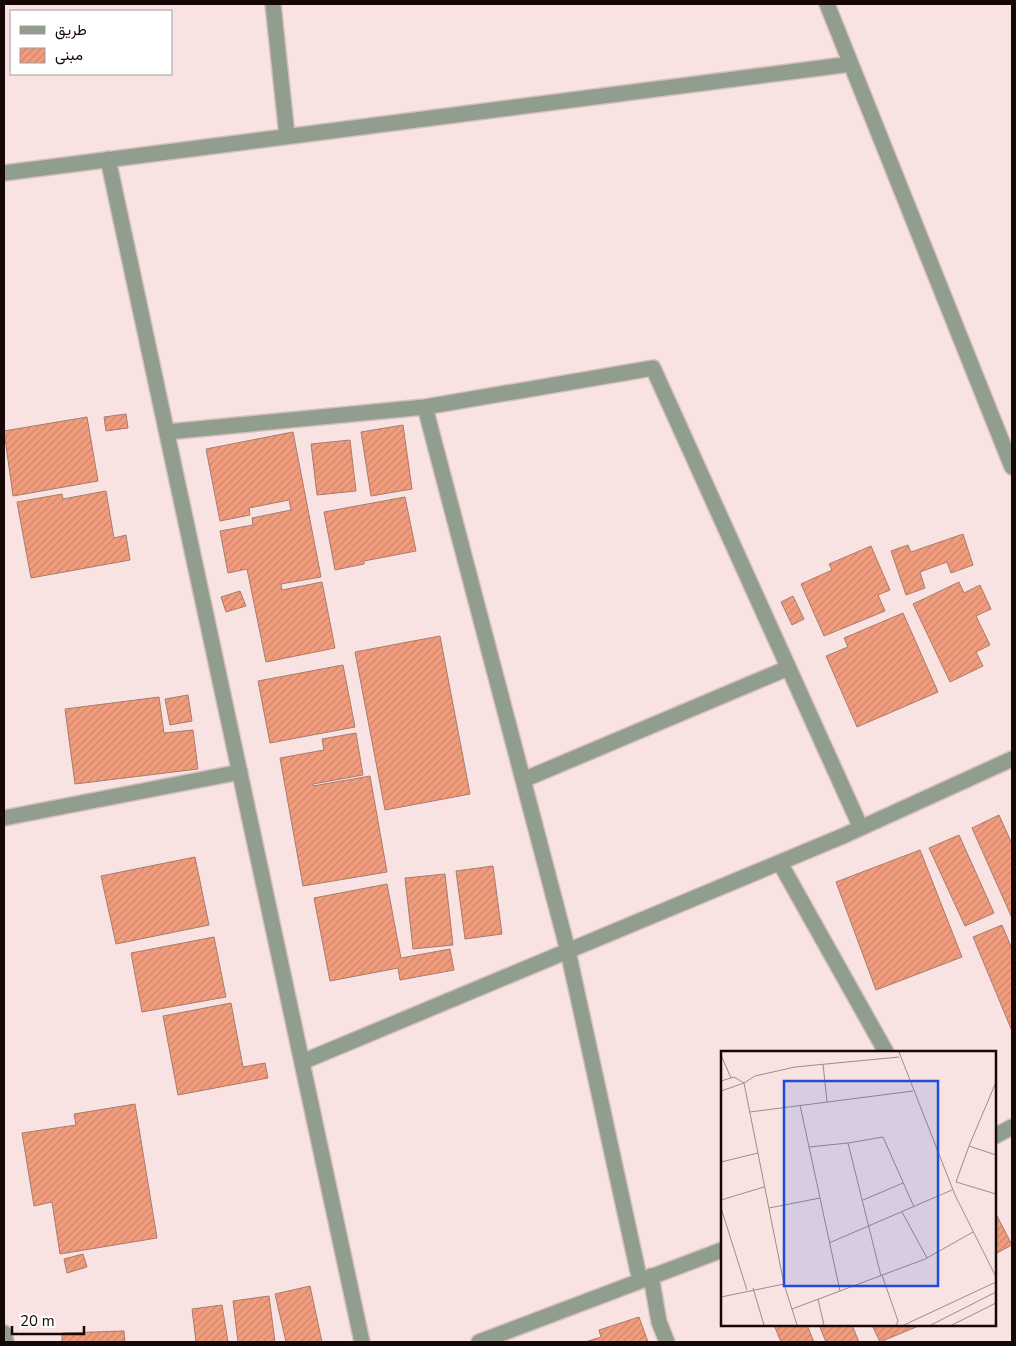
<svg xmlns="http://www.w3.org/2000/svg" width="1016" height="1346" font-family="'Nunito Sans',Vazirmatn,sans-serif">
  <defs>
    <pattern id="building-hatch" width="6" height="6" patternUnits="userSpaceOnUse" patternTransform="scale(1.25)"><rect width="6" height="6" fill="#f19c7d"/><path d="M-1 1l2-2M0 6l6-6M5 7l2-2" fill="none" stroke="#ce856b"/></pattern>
  </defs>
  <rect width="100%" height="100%" fill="#f9e3e2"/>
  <path fill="url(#building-hatch)" stroke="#a87c6c" d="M126 414 128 428 106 431 104 417Z
    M87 417 98 481 13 496 4 431Z
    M403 425 412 489 371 496 361 432Z
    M293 432 321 577 281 584 282 590 322 582 335 648 266 662 247 569 228 573 220 531 253 525 252 518 291 510 289 500 249 508 250 515 220 521 206 449Z
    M350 440 356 491 317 495 311 444Z
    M106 491 114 538 126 535 130 560 31 578 17 502 62 494 63 499Z
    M405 497 416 551 364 561V564L335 570 324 512Z
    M963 534 973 565 951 573 947 562 920 572 925 588 906 595 891 551 908 545 911 552Z
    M871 546 890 590 878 595 885 611 824 636 801 584 832 570 829 564Z
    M959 582 964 593 980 585 991 609 976 616 990 645 976 652 983 666 950 682 913 604Z
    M240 591 246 606 226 612 221 597Z
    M793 596 804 619 792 625 781 602Z
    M903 613 938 692 857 727 826 656 848 647 844 638Z
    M440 636 470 794 385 810 355 652Z
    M343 665 355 727 270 743 258 681Z
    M188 695 192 721 170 725 165 699Z
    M159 697 164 733 193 730 198 769 75 784 65 709Z
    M356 733 363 775 313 784V786L370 776 387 872 303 886 280 758 324 750 322 739Z
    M999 815 1012 844V918L972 828Z
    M959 835 994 913 965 926 929 848Z
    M920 850 962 957 876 990 836 882Z
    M195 857 209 925 116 944 101 876Z
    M493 866 502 934 465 939 456 871Z
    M445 874 453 945 413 949 405 878Z
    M387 884 401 958 450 949 454 970 400 980 398 968 330 981 314 898Z
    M1002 925 1012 949V1031L973 937Z
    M214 937 226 997 142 1012 131 953Z
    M231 1003 243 1067 265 1063 268 1078 178 1095 163 1016Z
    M135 1104 157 1238 60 1254 52 1202 34 1206 22 1133 76 1125 74 1114Z
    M995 1212 1012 1245 995 1254Z
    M83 1254 87 1267 67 1273 64 1259Z
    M310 1286 322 1342H286L275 1294Z
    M269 1296 275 1342H238L233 1301Z
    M222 1305 228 1342H196L192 1309Z
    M639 1317 648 1342H585L601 1337 599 1330Z
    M774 1325H807L814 1342H781Z
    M819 1325H852L859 1342H826Z
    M872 1325H921L880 1342Z
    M124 1331 125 1342H62V1333Z"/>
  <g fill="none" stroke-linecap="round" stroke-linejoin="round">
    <g stroke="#d5c0bf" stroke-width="18">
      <path id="minor" d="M273 4 287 136
        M827 4 1012 467
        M108 159 362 1342
        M4 173 851 64
        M425 407 653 368 861 828
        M167 432 425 407 568 951 640 1281
        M523 780 788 668
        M4 818 240 772
        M780 863 886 1052
        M302 1062 843 836 1012 759
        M995 1136 1012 1127
        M651 1276 659 1322 667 1342
        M4 1333 6 1342
        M479 1342 722 1250"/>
    </g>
    <use href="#minor" stroke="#919e8e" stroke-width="15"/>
  </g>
  <g transform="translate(721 1051)">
    <rect width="275" height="275" fill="#f9e3e2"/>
    <path fill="none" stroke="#9f8b8a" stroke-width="1" d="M178 1 234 144 275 226M0 4 10 27M102 13 106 51M0 30 13 26 23 32M275 31 248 95 275 104M0 40 23 32M79 54 119 240M29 61 192 40M127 92 162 86 193 156M248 95 235 131 275 143M88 96 127 92 160 225M0 111 37 102M0 149 43 136M142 149 182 132M0 157 26 239M48 157 99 147M181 161 206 207M108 192 231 139M161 224 177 270 175 274M32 237 43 274M0 246 63 233M97 248 103 274M71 258 204 208 252 181M76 274 63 233 23 32 34 25 74 16 178 6M183 274 275 231M210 274 275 241M231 274 275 252"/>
    <path fill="#1d4ed8" fill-opacity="0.15" stroke="#1d4ed8" stroke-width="2.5" d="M63 30H217V235H63Z"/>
    <rect width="275" height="275" fill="none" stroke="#170707" stroke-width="2.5"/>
  </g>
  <rect width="1016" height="1346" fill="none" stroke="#170707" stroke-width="10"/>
  <rect x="10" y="10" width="162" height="65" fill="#ffffff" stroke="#a29c9c"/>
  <rect x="20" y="26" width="25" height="8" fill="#919e8e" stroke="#a29c9c"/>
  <text x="55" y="35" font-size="15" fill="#170707">طريق</text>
  <rect x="20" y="48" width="25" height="15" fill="url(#building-hatch)" stroke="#a29c9c"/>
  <text x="55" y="60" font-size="15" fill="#170707">مبنى</text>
  <path d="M12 1326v8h72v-8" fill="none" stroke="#170707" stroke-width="2.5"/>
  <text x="20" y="1326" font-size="15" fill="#170707" stroke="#ffffff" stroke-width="4" paint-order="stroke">20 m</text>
</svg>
